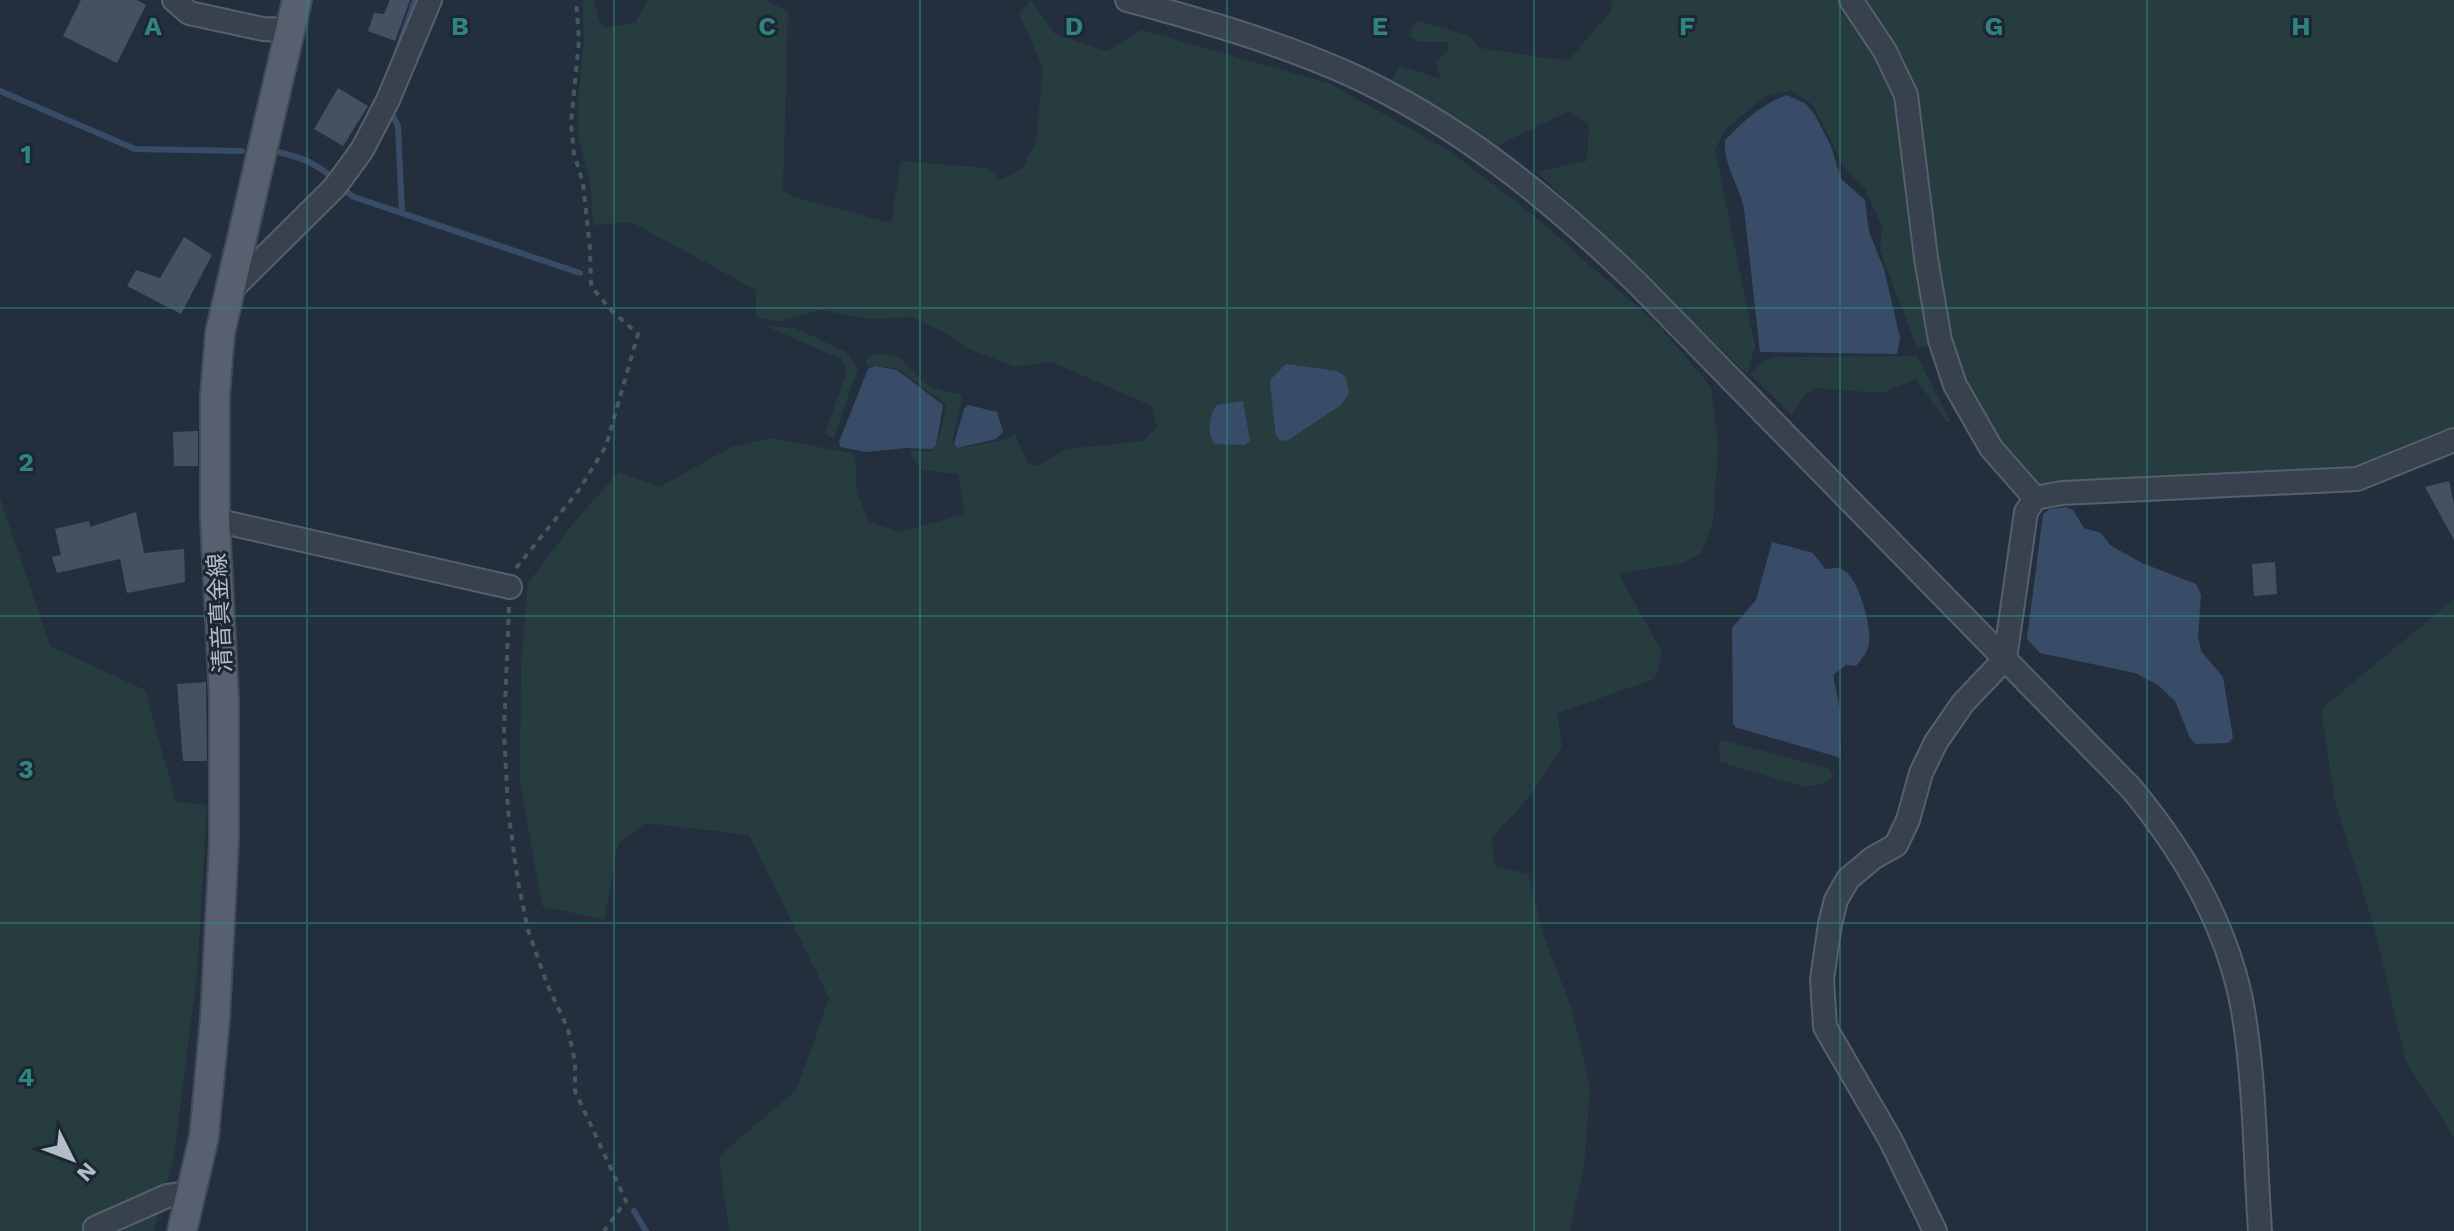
<svg xmlns="http://www.w3.org/2000/svg" width="2454" height="1231" font-family="'Work Sans','Noto Sans JP',sans-serif">
  <rect width="100%" height="100%" fill="#242f3e"/>
  <path fill="#263c3f" d="M582 0H594L599 21 605 28 636 22 648 0H764L788 11 783 191 794 197 891 223 901 161 988 168 1001 180 1022 169 1036 141 1043 68 1019 13 1031 0 1055 34 1107 51 1141 30 1328 83 1450 151 1538 219 1661 328 1711 387 1718 448 1713 522 1702 552 1681 564 1618 573 1662 652 1655 679 1557 713 1562 746 1531 795 1491 839 1495 866 1528 874 1544 937 1572 1010 1590 1087 1584 1169 1569 1231H729L719 1156 797 1089 829 998 749 835 645 823 618 844 604 920 542 906 520 781 521 667 528 583 576 520 619 472 660 487 731 447 772 438 855 454 857 492 869 522 900 532 965 514 958 474 922 470 911 456V450L930 452 937 446 946 408 944 403 897 368 866 365 867 358C873 353 876 354 884 354 907 355 913 375 930 386 939 391 950 392 960 394L962 398 952 442 956 449 999 441 1015 434 1027 462 1037 466 1067 449 1144 441 1157 427 1152 406 1052 362 1015 367 967 348 949 335 912 317 871 319 820 310 779 321 756 317V290L631 222 593 225 590 180 578 137V101L584 37Z
    M1613 0H2454V430L2355 468 2038 486 2001 445 1963 386 1949 341 1917 348 1880 250 1882 226 1865 189 1844 167 1813 105 1791 90 1765 96 1727 128 1715 149 1755 347 1747 374 1537 172 1587 161 1589 125 1569 111 1497 146 1392 80 1400 66 1441 79 1436 62 1448 51V42H1419L1410 37 1413 26 1419 21 1469 36 1480 48 1568 61 1611 11Z
    M766 326 795 328 846 352 858 369 833 439 825 433 847 371 841 359Z
    M1917 356 1950 421 1947 423 1916 379 1881 393 1815 388 1804 395 1792 415 1750 374 1765 360 1776 357Z
    M0 498 50 646 145 690 176 802 207 805 197 976 174 1155 154 1231H0Z
    M2454 599V1138L2406 1061 2373 923 2335 802 2321 709Z
    M1723 740 1829 769 1833 775 1824 783 1805 787 1720 762 1719 742Z"/>
  <path fill="#394c67" d="M1787 95 1806 104 1815 115 1831 146 1841 179 1865 200 1869 232 1884 269 1900 338 1897 354 1760 352 1744 208C1739 183 1723 166 1725 140 1744 121 1761 104 1787 95Z
    M1286 364 1337 371 1346 377 1349 394 1341 405 1287 441 1280 440 1276 435 1270 385 1271 379Z
    M875 366 897 370 943 405 936 446 932 449 906 448 866 452 840 447 839 442 868 369Z
    M1243 401 1250 441 1245 445 1214 444C1207 434 1209 414 1217 405Z
    M968 405 997 412 1003 432 996 439 957 448 954 444 964 409Z
    M2066 507 2073 510 2084 528 2101 533 2110 545 2142 563 2196 584 2201 595 2198 636 2201 651 2223 677 2233 738 2228 743 2196 744 2190 738 2175 701 2158 685 2135 673 2040 653 2027 639 2043 514 2050 509Z
    M1772 542 1813 553 1825 569C1830 569 1834 567 1839 568 1858 572 1872 627 1869 644 1867 653 1862 658 1856 666L1846 665 1833 675 1840 710 1841 758 1735 727 1733 723 1732 628 1756 600Z"/>
  <g fill="none" stroke-linecap="round" stroke-linejoin="round">
    <path stroke="#394c67" stroke-width="6" d="M397 52 415 0
      M0 91 135 149 242 151
      M392 114 398 126 402 213
      M278 152C299 157 314 162 330 176 338 184 344 191 354 197L580 273
      M634 1211 646 1231"/>
  </g>
  <path fill="#455162" d="M81 0H137L146 5 117 63 63 36Z
    M390 0H410L395 41 368 31 374 13 384 14Z
    M338 88 368 106 343 146 314 129Z
    M184 237 212 255 181 314 127 286 136 270 160 278Z
    M198 431V466H174L173 432Z
    M2449 481 2454 504V540L2425 487Z
    M136 512 144 553 184 549 185 582 127 593 120 559 57 573 52 557 61 555 55 529 89 521 90 527Z
    M2275 562 2277 594 2254 596 2252 564Z
    M206 682 207 761H183L177 684Z"/>
  <g fill="none" stroke-linecap="round" stroke-linejoin="round">
    <g stroke="#565f6c" stroke-width="26">
      <path id="minor" d="M174 0 189 13 263 29 290 30
        M1127 0C1201 20 1277 42 1347 73 1458 123 1550 199 1637 283L2131 788C2185 853 2228 926 2243 1010 2255 1082 2255 1158 2260 1231
        M1851 0 1885 51 1906 95 1926 258 1940 340 1955 385 1991 448 2035 498
        M227 294 335 187 362 150 388 100 430 0
        M215 520 510 587
        M95 1228 167 1196 192 1192
        M1935 1231 1890 1139 1825 1027 1822 979 1830 924 1836 900 1848 879 1873 858 1896 845 1908 820 1921 773 1936 742 1963 703 2005 659 2026 512 2035 498 2062 493 2357 479 2454 440"/>
    </g>
    <g stroke="#414a57" stroke-width="32">
      <path id="major" d="M182 1231 204 1137 215 1018 224 842V699L215 520V395L220 333 297 0"/>
    </g>
    <path stroke="#44595c" stroke-width="4" stroke-dasharray="6 6" stroke-linecap="butt" d="M516 568 579 490 606 446 638 334 611 310 591 286 590 249 583 183 574 154 571 123 579 40 576 0
      M509 607 504 731 508 810 518 882 528 930 547 984 568 1029 575 1062V1091L626 1201 604 1231"/>
    <use href="#minor" stroke="#38414e" stroke-width="22"/>
    <use href="#major" stroke="#56606e" stroke-width="28"/>
  </g>
  <path fill="none" stroke="#308480" stroke-width="2" stroke-opacity="0.55" d="M307 0V1231M614 0V1231M920 0V1231M1227 0V1231M1534 0V1231M1840 0V1231M2147 0V1231M0 308H2454M0 616H2454M0 923H2454"/>
  <g text-anchor="middle" stroke-width="6" stroke-linejoin="round" paint-order="stroke">
    <g font-size="24" fill="#b4bcc9" stroke="#1d2633">
      <text transform="translate(220 613) rotate(-93)" y="8">清音真金線</text>
    </g>
  </g>
  <g font-size="26" text-anchor="middle" font-weight="bold" fill="#308480" stroke="#1d2633" stroke-width="6" stroke-linejoin="round" paint-order="stroke">
    <text x="153" y="35">A</text>
    <text x="460" y="35">B</text>
    <text x="767" y="35">C</text>
    <text x="1074" y="35">D</text>
    <text x="1380" y="35">E</text>
    <text x="1687" y="35">F</text>
    <text x="1994" y="35">G</text>
    <text x="2301" y="35">H</text>
    <text x="26" y="163">1</text>
    <text x="26" y="471">2</text>
    <text x="26" y="778">3</text>
    <text x="26" y="1086">4</text>
  </g>
  <g transform="translate(72 1159) rotate(132)" stroke="#1d2633" stroke-width="6" paint-order="stroke">
  <path d="M0-6L14 30L0 20L-14 30Z" fill="#b4bcc9"/>
  <text y="-12" font-size="22" font-weight="bold" text-anchor="middle" fill="#b4bcc9">N</text>
  </g>
</svg>
